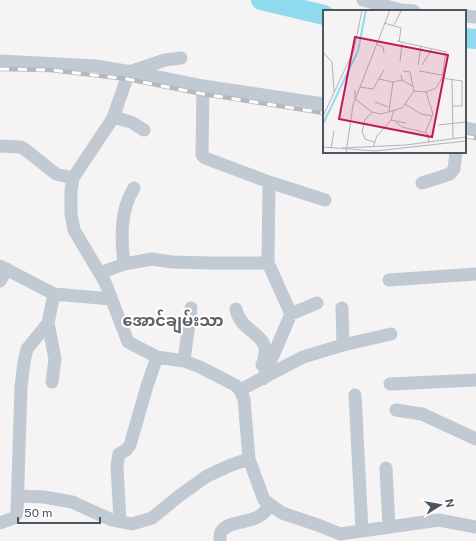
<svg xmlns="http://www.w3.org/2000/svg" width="476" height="541" font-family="'Public Sans','Noto Sans Myanmar',sans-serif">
  <rect width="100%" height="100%" fill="#f5f3f3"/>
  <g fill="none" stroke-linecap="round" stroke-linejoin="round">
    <path stroke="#90daee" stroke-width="20" d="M261 0 324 15
      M465 38 476 39"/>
    <path stroke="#c1cad2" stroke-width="13" d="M363 0 401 10 414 11
      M465 16 476 17
      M181 58 165 60 129 72 113 118 73 178 71 191V214L74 230 105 282 128 342 157 357 184 361 200 367 235 385 240 390 244 399 249 459 264 500 282 513 318 525 340 534 439 520 476 527
      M0 61 96 66 149 75 203 86 324 104
      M203 86 202 155 205 158 269 182 325 200
      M113 117 131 122 144 130
      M465 128 476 130
      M0 146 21 147 27 151 56 174 73 178
      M269 182 268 263 291 314
      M422 183 450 174 454 169 456 152
      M124 264C121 239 120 210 134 188
      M0 266 54 294 111 299
      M100 273 124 264 152 259 172 262 210 263H268
      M389 280 476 274
      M0 281 7 269
      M236 309C241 336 276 332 262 365
      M343 345 391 334
      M184 361 191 308
      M263 379 291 314 317 303
      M52 382 55 359 48 323 54 294
      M390 384 476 380
      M240 390 303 357 343 345 342 308
      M355 395 362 530
      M396 410 422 414 476 439
      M386 468 389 527
      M18 496 44 497 72 502 112 520 132 524 152 518 179 496 207 476 231 465 249 459
      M120 521 117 466 119 454 126 450 130 445 147 386 157 357
      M0 523 14 518 17 513 21 387 24 362 27 349 48 323
      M220 541C220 538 220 534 221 532 230 517 262 527 269 504"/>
    <g stroke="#b5b8bd" stroke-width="4.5">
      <path id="rail" d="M0 69 51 70 127 79 203 94 324 113
        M465 136 476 138"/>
    </g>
    <use href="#rail" stroke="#fff" stroke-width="3" stroke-dasharray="9" stroke-linecap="butt"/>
  </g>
  <g text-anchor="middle" stroke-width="4" stroke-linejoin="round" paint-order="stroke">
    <g font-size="16" font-weight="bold" fill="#5f6368" stroke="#fff">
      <text x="173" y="326">အောင်ချမ်းသာ</text>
    </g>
  </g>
  <g transform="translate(323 10)">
    <rect width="143" height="143" fill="#f5f3f3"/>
    <path fill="none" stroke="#90daee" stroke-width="2" d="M0 114 35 41 43 0"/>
    <path fill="none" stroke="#b1b4b9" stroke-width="1" d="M61 13 78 18 76 32M71 15 78 1M53 34 60 37 61 43M0 42 9 52 11 82M77 52 79 33M95 55 98 36M99 55 109 39M80 61 87 62 91 81M96 61 119 65M78 65 79 70 89 76M119 68 139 71V96H130M56 69 70 72 79 70M129 69 130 129M37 77 50 79 61 60M32 80V89L49 102 58 104 79 98 91 81 103 82 113 78 119 68 123 42 74 31M52 92 65 97M82 94 98 104 109 106M66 101 70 72M49 102 42 110 39 121 42 129 51 132M0 106 31 40 39 0M68 110 83 113M73 112 79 117 104 123 106 132M115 115 143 112M102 123 110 104 103 82M0 137 52 141 143 131M50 137 54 126 68 110 71 100M8 138 11 121M19 138 83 135 143 127M23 143 30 95 67 0"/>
    <path fill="#c2185b" fill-opacity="0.15" stroke="#c2185b" stroke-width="2" d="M32 27 125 45 109 127 16 109Z"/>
    <rect width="143" height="143" fill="none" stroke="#4a5661" stroke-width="2"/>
  </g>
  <g transform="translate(440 505) rotate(79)" stroke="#ffffff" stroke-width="3" paint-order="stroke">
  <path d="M0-3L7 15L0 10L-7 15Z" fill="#4a5661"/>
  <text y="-6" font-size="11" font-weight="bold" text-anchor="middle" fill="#4a5661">N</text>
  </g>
  <path d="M18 517v6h82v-6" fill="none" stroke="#4a5661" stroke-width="2"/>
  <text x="24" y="517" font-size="12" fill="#4a5661" stroke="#ffffff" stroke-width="3" paint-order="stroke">50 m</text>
</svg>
